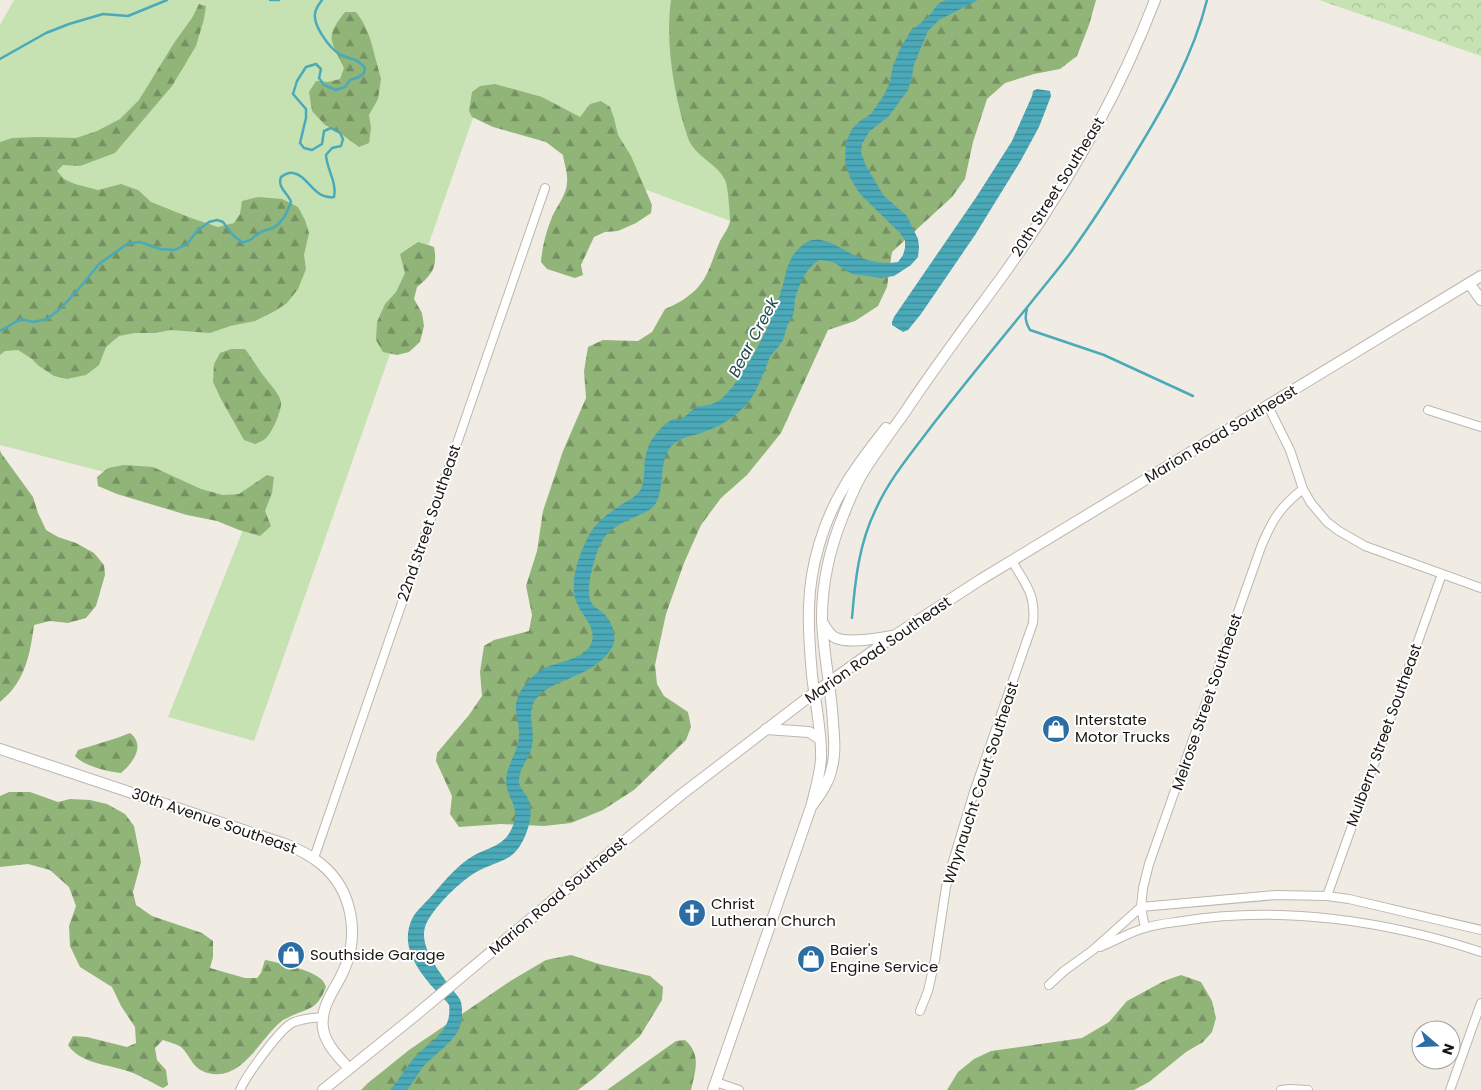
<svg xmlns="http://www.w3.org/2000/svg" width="1481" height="1090" font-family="Poppins,sans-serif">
  <defs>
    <pattern id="forest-firs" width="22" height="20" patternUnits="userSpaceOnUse" patternTransform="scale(1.25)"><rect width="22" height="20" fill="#91b479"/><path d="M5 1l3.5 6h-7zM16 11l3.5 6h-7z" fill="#759162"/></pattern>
    <pattern id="park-crowns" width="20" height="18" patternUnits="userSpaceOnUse" patternTransform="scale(1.25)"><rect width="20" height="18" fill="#c6e2b3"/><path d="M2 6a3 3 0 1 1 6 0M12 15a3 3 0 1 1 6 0" fill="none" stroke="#a9c199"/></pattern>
    <pattern id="water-rules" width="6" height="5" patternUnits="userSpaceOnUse" patternTransform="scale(1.25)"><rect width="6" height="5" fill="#4baab9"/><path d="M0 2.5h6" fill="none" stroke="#3d8995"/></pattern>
  </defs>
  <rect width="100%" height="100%" fill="#f1ece3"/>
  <path fill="#c6e2b3" d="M14 0H867L741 225 609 176 480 98 254 741 168 717 251 510 0 445V25Z"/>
  <path fill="url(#forest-firs)" d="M671 0H1096L1089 25 1077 56 1060 69 1034 74 1005 83 987 99 973 142 965 179 952 197 892 252 887 287 878 306 855 321 828 330 781 433 747 475 721 498 701 525 684 563 666 614 655 665 657 684 664 696 688 712 691 727 686 740 634 790 603 810 571 823 544 826 501 824 459 827 450 814 452 796 436 761 437 753 469 715 482 696 480 672 484 646 494 640 529 631 532 615 526 586 537 551 543 511 563 451 586 398 584 371 588 347 603 340 638 341 652 332 665 309C677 304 691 296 699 286 710 273 713 256 720 241 723 235 729 228 730 221 730 215 728 185 725 180 717 163 694 156 688 138 674 97 665 43 671 0Z
    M199 4 206 6 204 19 196 46 172 86 115 153 80 166 63 165 57 171 64 179 75 184 98 190 121 184 138 190 151 202 191 218 218 227 234 223 240 214 242 201 258 197 282 199 298 207 305 220 309 233 304 255 306 269 298 289 287 303 275 311 255 321 230 326 210 333 171 330 155 333H135L119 336 106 347 99 365 86 375 67 379 54 376 39 366 32 359 18 350 5 351 0 355V142L12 138 38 137 76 138 97 131 120 119 139 100 174 43 192 18Z
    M345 12H356L363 22 370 38 381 79 378 99 369 115 371 128 369 143 359 147 340 133 325 125 312 111 309 92 316 81 328 82 340 79 344 68C331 40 324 38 345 12Z
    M495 84 542 97 580 117 590 104 601 101 610 107 614 118 618 135 631 156 652 205 651 213 636 223 618 231 605 232 594 237 581 265 583 275 575 278 547 269 541 262C542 247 546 232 552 217 557 206 567 194 567 182 568 173 564 163 563 155L546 142 493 127 472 117 469 111 472 92 480 86Z
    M418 242 434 247C438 267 432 275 417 287L414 299 422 313 424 326 420 342 409 352 397 355 383 352 376 340 377 322 385 304 396 292 405 273 400 254Z
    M231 349H245C251 357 257 367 263 375 268 382 279 393 281 402 282 410 272 433 266 438 263 441 259 442 255 444L244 440 221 399 213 382 214 364 220 353Z
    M0 450 1 453 33 497 38 513 46 530 58 537 76 543 94 553 104 565 105 575 96 606 86 618 68 623 50 621 34 625C31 648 27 672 12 690 9 694 4 698 0 702Z
    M124 465 153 467 201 489 223 495 239 494 267 475 274 477 272 493 265 511 271 526 260 536 239 530 217 521 187 515 117 494 98 486 97 477 108 468Z
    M130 733C146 745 133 763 121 773 108 772 84 766 75 756L78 750 117 738Z
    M9 792H30L58 802 70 799 90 800 107 804 125 814 134 826 141 862 133 892 136 905 152 916 202 933 213 941V957L210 968 245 978H257L261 973 265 960C279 963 313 970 322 980 324 982 325 984 326 987 318 1007 312 1008 293 1015 290 1017 286 1018 283 1020 260 1037 243 1082 208 1073 192 1069 191 1056 181 1047 177 1044 168 1042 163 1040L155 1048 157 1060 166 1070 168 1085 163 1088C150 1082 137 1073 124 1070 105 1064 80 1063 68 1045L73 1036 87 1037 127 1047 136 1043 135 1027 121 1006 112 987 80 967 70 946 69 926 76 906 69 887 50 870 28 864 0 867V796Z
    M571 955 599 964 650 976 663 987 662 1000 640 1036 594 1078 578 1090H361L368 1083 409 1050 512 980 546 960Z
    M1181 975 1201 982 1212 1001 1216 1018 1212 1032 1203 1042 1186 1052 1149 1082 1134 1090H947L958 1072 974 1059 991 1051 1082 1038 1109 1022 1127 1001 1164 981Z
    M685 1040C702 1055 695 1071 691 1090H607L676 1041Z"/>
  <path fill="url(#park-crowns)" d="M1319 0H1481V56Z"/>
  <path fill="url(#water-rules)" d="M946 0H978L939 20 928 31 914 64 912 77 908 90 889 116 869 132 862 144 861 152 866 166 884 196 907 216 918 239 919 247 918 257 911 265 894 276 881 278 852 274 833 262 820 260C805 268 800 284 795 299 794 305 795 310 793 315 791 320 787 324 786 330 785 332 784 338 783 340 780 346 774 351 770 357 765 369 761 381 755 392 744 412 723 426 701 433 692 436 683 437 676 442 655 457 668 490 653 507 648 512 641 514 635 517 623 522 607 530 601 543 595 555 586 586 590 600 593 608 600 609 605 615 612 622 617 635 613 645 612 650 607 654 604 658 596 665 587 671 577 675 563 682 540 688 533 704 528 714 535 733 532 746 530 758 519 768 519 781 519 787 523 790 526 795 533 805 531 820 527 831 516 861 505 858 480 870 463 878 431 909 425 927 419 948 441 974 452 989 455 993 460 998 461 1002 463 1010 462 1021 459 1029 453 1043 432 1056 422 1068 417 1075 413 1083 407 1090H390C399 1080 406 1067 415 1057 424 1047 442 1036 447 1023 449 1019 450 1010 449 1005 447 1001 440 996 437 992 419 972 399 947 412 919 417 909 428 901 435 892 446 879 458 865 473 856 487 848 504 846 511 830 523 807 506 800 506 780 507 764 519 751 519 735 520 723 513 711 517 700 520 688 532 675 543 669 557 661 580 661 590 646 600 628 579 614 575 598 570 578 580 553 589 535 595 524 607 514 618 507 626 501 636 498 641 489 646 478 643 465 646 454 649 442 659 427 670 421 679 416 671 423 681 419 686 417 690 411 695 408 700 405 706 406 712 404 723 401 734 385 740 376 758 350 772 321 781 291 785 280 786 267 792 257 796 251 802 244 809 241 825 236 839 248 852 254 868 261 881 265 898 262L903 255 905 248V240L899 232 860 194 850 178 845 161 846 142 852 129 860 121 871 114 884 95 890 82 893 66 901 47 911 31 928 17 938 4Z
    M1037 89 1050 91 1051 96 1039 127 1020 162 975 235 921 314 908 330 903 332 892 325V322L894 317 977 196 1012 141 1032 96 1033 91Z"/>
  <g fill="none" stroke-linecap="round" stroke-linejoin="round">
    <path stroke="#4baab9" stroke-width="2.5" d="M270 0H279
      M0 59 46 33 69 24 103 14 128 16 167 0
      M1027 308C1025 317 1025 322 1030 330L1104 355 1193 396
      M0 331 21 319 33 322 47 319 60 309 77 291 99 264 127 244 140 242 160 249 175 250 187 244 197 231 209 222 217 220 223 222 232 234 241 242C253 242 252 236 261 232 265 230 269 229 273 228 282 223 288 211 291 202 288 193 277 188 281 177 284 175 288 172 293 173 308 175 314 200 334 197 337 182 327 170 326 155L332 148 341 146 343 139 340 133 331 128 324 131 322 144 312 150 304 148 300 143 306 118V109L293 94 297 81 306 67 316 64 321 69 319 78 324 85 336 90 345 87 350 80 359 77 364 73 365 68C357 58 352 60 341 55 330 49 310 23 316 10 317 6 320 3 322 0
      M852 618C855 581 859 544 875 511 889 479 913 451 934 423 965 383 997 344 1029 305 1043 287 1058 270 1071 252 1094 220 1115 187 1135 154 1165 105 1193 56 1207 0"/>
    <g stroke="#bcb7ae" stroke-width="10">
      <path id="street" d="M1268 406 1290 450 1303 489 1311 503 1327 522 1339 531 1365 546 1481 588
        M1428 410 1481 427
        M314 858 545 188
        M1327 896 1442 574
        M1145 928 1141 907 1143 888 1149 864 1261 547C1272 520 1280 507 1303 489
        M1100 947C1115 941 1130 932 1145 928 1157 924 1170 923 1183 921 1280 905 1388 921 1481 952
        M1049 985 1064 971 1093 950 1141 907 1276 895 1327 896 1349 899 1481 930
        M920 1011 928 991 935 960 946 887 951 868 974 792 1033 623C1036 594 1026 585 1012 561
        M716 1082 739 1090
        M240 1090C246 1076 279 1030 292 1023 302 1018 312 1018 323 1017
        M1281 1090 1290 1089 1308 1090
        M1450 1090 1481 1003"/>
    </g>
    <g stroke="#bcb7ae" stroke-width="12">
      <path id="secondary" d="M1469 283 1481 300
        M823 623C826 629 830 635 836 638 849 644 878 638 892 636
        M766 729 809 732 820 739
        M0 749 285 844C298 849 310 855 321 864 353 890 360 936 343 972 335 990 320 1006 323 1028 325 1044 339 1057 349 1069
        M811 807C820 795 829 783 832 767 836 753 834 737 833 722 831 687 823 653 822 618 822 584 830 548 843 516 849 501 855 485 864 471 876 452 890 433 903 415 934 368 968 323 1001 278 1063 192 1117 99 1155 0
        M323 1090 417 1014 601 860 682 794 814 693 894 636 980 580 1481 276
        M713 1090 811 807C815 791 820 775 821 759 822 731 815 703 812 675 810 652 808 630 809 607 810 566 823 522 844 487 856 466 871 447 886 428"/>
    </g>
    <use href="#street" stroke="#fff" stroke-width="8"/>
    <use href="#secondary" stroke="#fff" stroke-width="10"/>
  </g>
  <defs>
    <g id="shop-disc" transform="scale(1.4375)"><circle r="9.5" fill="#2c6ea4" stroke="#fff"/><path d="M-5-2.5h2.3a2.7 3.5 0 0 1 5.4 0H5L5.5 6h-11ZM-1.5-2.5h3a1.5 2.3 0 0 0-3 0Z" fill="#fff"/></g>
    <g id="church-disc" transform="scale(1.4375)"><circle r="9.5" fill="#2c6ea4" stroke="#fff"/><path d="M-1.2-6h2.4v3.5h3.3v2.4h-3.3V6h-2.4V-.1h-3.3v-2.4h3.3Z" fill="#fff"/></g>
  </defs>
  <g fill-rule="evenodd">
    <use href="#shop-disc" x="1056" y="729"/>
    <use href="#church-disc" x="692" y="913"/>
    <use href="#shop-disc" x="291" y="955"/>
    <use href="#shop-disc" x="811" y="959"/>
  </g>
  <g text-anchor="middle" stroke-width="4" stroke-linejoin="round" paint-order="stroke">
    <g font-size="15" fill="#181613" stroke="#fff">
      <text transform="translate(1058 187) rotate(-58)" y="5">20th Street Southeast</text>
      <text transform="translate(1221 434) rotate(-31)" y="5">Marion Road Southeast</text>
      <text transform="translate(429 523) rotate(-71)" y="5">22nd Street Southeast</text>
      <text transform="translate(878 650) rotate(-35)" y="5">Marion Road Southeast</text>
      <text transform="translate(1207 702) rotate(-71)" y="5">Melrose Street Southeast</text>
      <text transform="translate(1384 735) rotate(-70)" y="5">Mulberry Street Southeast</text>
      <text transform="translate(981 783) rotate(-72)" y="5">Whynaucht Court Southeast</text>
      <text transform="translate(214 821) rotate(19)" y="5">30th Avenue Southeast</text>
      <text transform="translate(558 896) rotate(-40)" y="5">Marion Road Southeast</text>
    </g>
    <g font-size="15" fill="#181613" stroke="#fff" text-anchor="start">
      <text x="1075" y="725">Interstate<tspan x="1075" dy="17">Motor Trucks</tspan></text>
      <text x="711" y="909">Christ<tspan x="711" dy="17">Lutheran Church</tspan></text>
      <text x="830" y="955">Baier's<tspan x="830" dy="17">Engine Service</tspan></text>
      <text x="310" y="960">Southside Garage</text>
    </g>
    <g font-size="16" font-style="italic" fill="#214c53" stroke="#fff">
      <text transform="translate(753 337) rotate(-62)" y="6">Bear Creek</text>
    </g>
  </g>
  <g transform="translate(1436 1045) rotate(109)"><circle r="24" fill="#ffffff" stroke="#a3a2a1"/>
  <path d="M0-4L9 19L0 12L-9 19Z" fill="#2c6ea4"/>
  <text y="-8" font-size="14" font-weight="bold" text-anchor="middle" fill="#181613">N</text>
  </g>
</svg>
